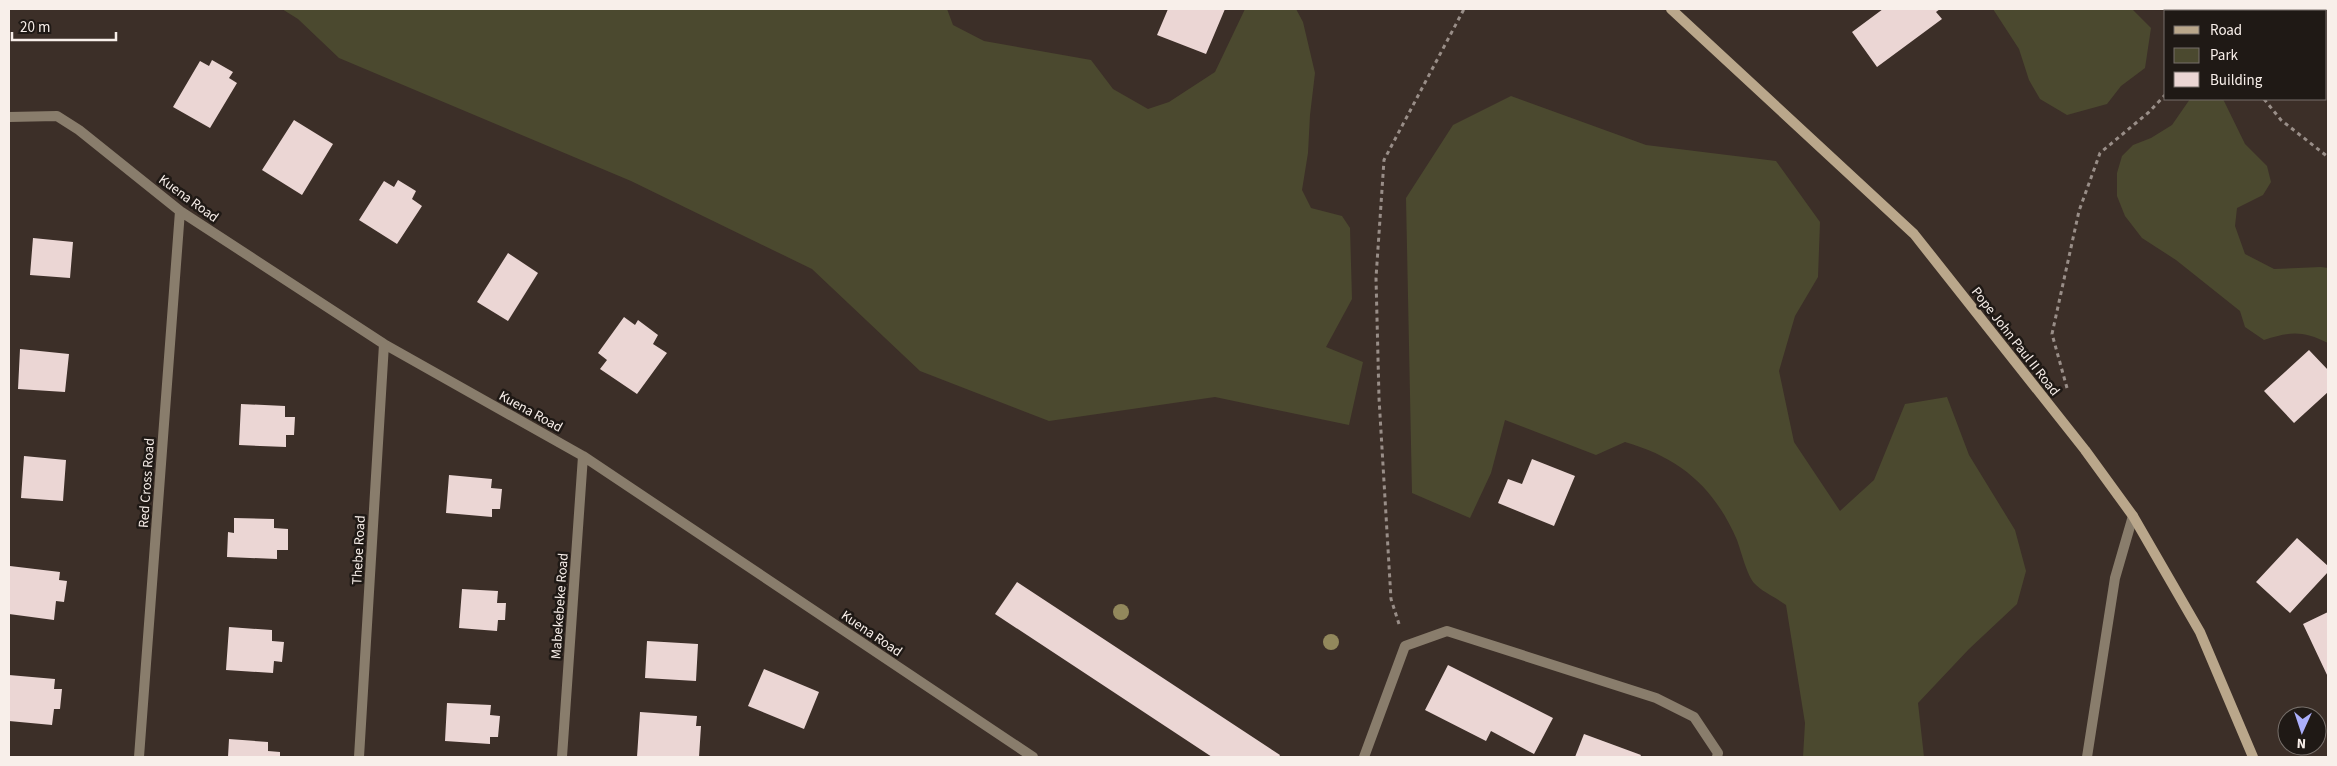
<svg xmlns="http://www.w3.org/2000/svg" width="2337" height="766" font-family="'Source Sans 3',sans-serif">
  <rect width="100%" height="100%" fill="#3c2f28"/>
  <path fill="#4b492f" d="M282 9H947L953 25 984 41 1091 60 1113 89 1148 109 1169 102 1215 72 1245 9H1296L1303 22 1315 73 1310 115 1308 153 1302 190 1311 208 1342 216 1350 228 1352 299 1326 347 1363 362 1349 425 1215 397 1049 421 920 371 812 269 631 181 339 58 298 19Z
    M1993 9H2132L2151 28 2145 68 2121 86 2107 104 2067 115 2040 99 2029 80 2019 49Z
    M1511 96 1646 145 1776 161 1820 222 1818 277 1795 316 1779 371 1794 442 1840 511 1874 480 1905 404 1947 397 1969 455 2015 530 2026 571 2017 604 1969 649 1918 703 1924 757H1803L1805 723 1786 605C1777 598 1762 592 1754 583 1747 575 1741 551 1737 540 1714 487 1680 458 1625 442L1596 455 1505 420 1491 473 1470 518 1412 493 1406 198 1453 125Z
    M2190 99H2223L2245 144 2267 166 2271 182 2263 195 2237 208 2235 226 2245 254 2274 269 2321 267 2328 268V343C2303 331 2291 331 2264 340L2245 327 2240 311 2176 260 2142 238 2125 216 2117 196V173L2122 156 2133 145 2151 138 2172 125Z"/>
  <path fill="#ebd6d4" d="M1168 9H1225L1206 54 1157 35Z
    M1883 9H1940L1936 12 1942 19 1877 67 1852 32Z
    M212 60 233 72 229 78 237 83 210 128 173 107 200 61 209 66Z
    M294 120 333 144 302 195 262 170Z
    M398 180 416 191 412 199 422 206 397 244 359 220 384 181 394 187Z
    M33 238 73 242 70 278 30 275Z
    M508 253 538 273 508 321 477 302Z
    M624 317 635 325 638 320 658 335 653 344 667 353 637 394 600 369 607 360 598 353Z
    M20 349 69 354 65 392 18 389Z
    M2309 350 2328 370V392L2294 423 2264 391Z
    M241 404 285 406V417H295L294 435H286V447L239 445Z
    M24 456 66 460 63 501 21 498Z
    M1532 459 1575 476 1554 526 1498 503 1508 479 1522 484Z
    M449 475 492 479 491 488 502 489 500 509H492V517L446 513Z
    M234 518 274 519V528L288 529V550H277V559L227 557 228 532 234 533Z
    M2297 538 2328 566V572L2290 613 2256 582Z
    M10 566 60 572 59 580 67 581 64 602 56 601 54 620 9 614Z
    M1017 582 1280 755 1279 757H1212L995 614Z
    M462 589 498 591 497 603H506L505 620H498L497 631 459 628Z
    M2328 612V677L2303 624Z
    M229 627 272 630V641L284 642 282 662 274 661 273 673 226 670Z
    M647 641 698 644 696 681 645 678Z
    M1448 665 1553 718 1534 754 1491 731 1486 741 1425 710Z
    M764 669 819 692 804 729 748 706Z
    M9 675 55 679 54 689H62L60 709H54L52 725 9 721Z
    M447 703 491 705 490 715 500 716 498 737H490V744L445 741Z
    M640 712 697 716 696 726H701L699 757H637Z
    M1584 734 1641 755 1640 757H1575Z
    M229 739 268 742V751L280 752V757H228Z"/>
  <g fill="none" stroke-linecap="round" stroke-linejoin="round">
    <path stroke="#998e88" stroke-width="3" stroke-dasharray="4 4" stroke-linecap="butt" d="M2166 9 2168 11
      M2254 11 2257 9
      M2264 99 2281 120 2328 157
      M2067 388 2052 334 2079 211 2100 153 2149 112 2166 94
      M1399 624 1391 599 1379 398 1376 278 1384 160 1464 9"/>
    <path stroke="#897d6c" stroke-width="10" d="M9 117 57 116 79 130 180 211 384 344 583 456 1033 757
      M139 757 180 211
      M359 757 384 344
      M562 757 583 456
      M1364 757 1405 646 1447 631 1656 698 1694 717 1718 753 1717 757
      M2087 757 2115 578 2133 516"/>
    <path stroke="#baa78b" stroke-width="10" d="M1671 9 1914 234 2085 450 2133 516 2200 632 2253 757"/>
  </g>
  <g fill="#92885c">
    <circle cx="1121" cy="612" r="8"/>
    <circle cx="1331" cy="642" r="8"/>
  </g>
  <g text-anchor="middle" stroke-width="5" stroke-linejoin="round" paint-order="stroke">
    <g font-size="14" fill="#f8efea" stroke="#1f1915">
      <text transform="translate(189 198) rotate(36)" y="5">Kuena Road</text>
      <text transform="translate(2016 341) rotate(52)" y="5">Pope John Paul II Road</text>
      <text transform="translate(531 411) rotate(29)" y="5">Kuena Road</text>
      <text transform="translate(146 483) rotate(-86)" y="5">Red Cross Road</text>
      <text transform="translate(358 550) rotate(-87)" y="5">Thebe Road</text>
      <text transform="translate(559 606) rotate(-86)" y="5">Mabekebeke Road</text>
      <text transform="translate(872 633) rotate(34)" y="5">Kuena Road</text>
    </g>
  </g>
  <rect width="2337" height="766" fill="none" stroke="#f8efea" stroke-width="20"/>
  <rect x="2164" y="10" width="162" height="90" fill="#1f1915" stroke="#766f6a"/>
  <rect x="2174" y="26" width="25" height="8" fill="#baa78b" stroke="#766f6a"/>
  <text x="2210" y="35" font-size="15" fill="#f8efea">Road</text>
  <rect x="2174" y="48" width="25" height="15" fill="#4b492f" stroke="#766f6a"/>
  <text x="2210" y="60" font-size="15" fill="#f8efea">Park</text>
  <rect x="2174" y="72" width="25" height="15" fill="#ebd6d4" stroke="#766f6a"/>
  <text x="2210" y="85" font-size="15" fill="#f8efea">Building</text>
  <g transform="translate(2302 731) rotate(183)"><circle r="24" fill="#1f1915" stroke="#766f6a"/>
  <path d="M0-4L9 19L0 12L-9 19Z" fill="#abaffb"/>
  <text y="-8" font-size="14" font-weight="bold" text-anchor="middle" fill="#f8efea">N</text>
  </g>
  <path d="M12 32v8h104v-8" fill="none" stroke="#f8efea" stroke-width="2.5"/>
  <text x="20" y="32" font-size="15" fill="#f8efea" stroke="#1f1915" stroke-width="4" paint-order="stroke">20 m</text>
</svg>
